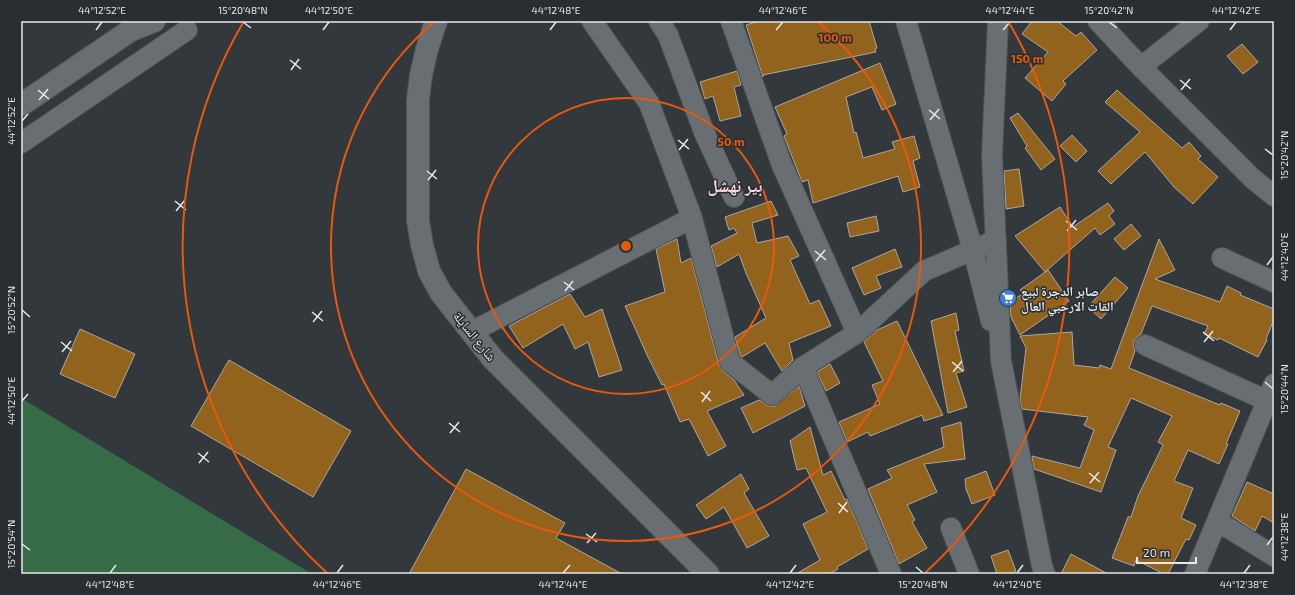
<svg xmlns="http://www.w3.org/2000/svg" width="1295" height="595" font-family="'Exo 2','Noto Naskh Arabic',sans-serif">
  <rect width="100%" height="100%" fill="#32383c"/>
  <path fill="#376a47" d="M21 398 312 574H21Z"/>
  <path fill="#91631d" stroke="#aca7a1" d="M759 21H869L877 48 875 49 876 52 763 75V77L746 25Z
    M1032 21H1057L1076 36 1081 32 1097 50 1063 81 1066 84 1052 101 1025 78 1048 52 1022 34Z
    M1242 44 1258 62 1243 74 1227 56Z
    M880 63 896 104 882 110 872 87 846 97 854 133 856 132 863 158 895 149 892 142 914 136 920 158 913 161 920 187 903 192 898 176 813 203 808 180 802 182 784 136 787 134 775 107Z
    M737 71 741 85 734 87 741 116 720 121 713 96 705 99 700 82Z
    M1117 90 1182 148 1189 142 1201 156 1198 159 1218 177 1193 204 1174 187 1145 152 1111 184 1098 171 1140 132 1105 102Z
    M1018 113 1055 159 1041 170 1025 148 1027 146 1010 118Z
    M1072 135 1087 151 1076 162 1060 146Z
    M1019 169 1024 206 1006 209 1004 171Z
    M771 201 778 215 752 223 757 243 788 236 799 256 790 260 810 304 819 300 831 326 789 343 793 360 782 371 765 343 742 357 740 355 735 337 766 318 746 273 739 254 717 267 711 246 737 233 734 228 729 230 725 217Z
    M1108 203 1114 211 1109 216 1115 224 1100 235 1095 228 1045 272 1015 236 1060 207 1073 227Z
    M876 216 879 231 850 237 847 223Z
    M1131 224 1141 236 1124 250 1114 239Z
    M677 239 681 263 691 258 719 365 723 371 734 380 744 395 707 411 726 446 708 456 689 419 680 422 664 384 662 385 648 357 625 306 665 292 656 249Z
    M1159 239 1175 270 1155 279 1220 302 1227 286 1241 293 1240 295 1274 309V319L1266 339 1267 340 1258 357 1219 338 1218 340 1204 334 1208 326 1152 306 1141 334 1138 336 1134 341V346L1135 351 1129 368 1220 405 1221 403 1240 411 1226 444H1228L1219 464 1188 450 1174 481 1193 488 1181 518 1196 525 1189 540 1186 539 1168 574H1164L1136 560 1134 566 1112 558 1128 517H1131L1138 496 1163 445 1158 442 1172 416 1131 398 1108 447 1116 450 1101 492 1034 469 1032 456 1080 468 1094 430 1084 425 1088 417 1022 409 1020 399 1026 348 1020 336 1072 332 1074 365 1099 368 1100 365 1111 369Z
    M895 249 902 267 876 276 881 288 864 295 852 268Z
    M1048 270 1069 301 1020 335 1011 317 1010 301 1023 294 1020 290Z
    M1115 277 1128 288 1101 319 1088 307Z
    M570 294 585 317 602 309 622 370 599 377 588 342 575 349 563 324 523 348 509 326Z
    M956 313 959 330 955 331 964 371 956 373 967 407 948 413 931 321Z
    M897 321 943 415 924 421 922 415 870 436 868 432 847 442 839 422 880 404 872 385 883 381 864 342 877 330Z
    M80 329 135 354 115 398 60 374Z
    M229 360 351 431 313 497 191 426Z
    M830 364 840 383 826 391 817 372Z
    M799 386 805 406 753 433 741 408 759 400 769 406H775Z
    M961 422 965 459 924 464 937 492 907 505 915 520 912 522 927 548 899 564 868 489 892 478 887 470 944 447 941 428Z
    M810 427 823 475 831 471 845 500 847 499 868 549 837 567 838 569 829 574H796L820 560 803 524 827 512 806 468 797 470 790 441Z
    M466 469 565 523 556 538 622 574H409Z
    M986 471 995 495 972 504 966 489 965 479Z
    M741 474 749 489 744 493 769 536 747 548 724 507 706 519 696 505Z
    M1247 482 1274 494V523L1262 516 1255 531 1232 516Z
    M1008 550 1016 571 1008 574H997L991 556Z
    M1071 554 1108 574H1061Z"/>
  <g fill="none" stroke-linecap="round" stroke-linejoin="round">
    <g stroke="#4f5457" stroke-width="22">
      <path id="minor" d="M592 21 649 103 692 218 730 362 772 395 803 367 857 333 924 271 996 240
        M659 21 668 35 704 132 734 197
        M731 21 782 165 857 333
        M906 21 973 250 991 321
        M998 21 992 155 1001 361 1042 566 1045 574
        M1098 21 1141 67 1252 178 1274 196
        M1141 67 1199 21
        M21 143 187 30
        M1222 258 1274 282
        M471 332 692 218
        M1145 345 1274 404
        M803 367 891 574
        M1217 521 1274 556
        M951 528 969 574
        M1195 574 1274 384"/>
    </g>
    <g stroke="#4f5457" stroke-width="24">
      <path id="tertiary" d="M21 105 131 30 154 21"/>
    </g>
    <g stroke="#4f5457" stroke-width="24">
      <path id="secondary" d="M436 21 427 49 421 75 418 99V221L422 245 429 271 441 293 493 359 708 574"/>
    </g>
    <use href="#minor" stroke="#686e72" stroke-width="20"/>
    <use href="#tertiary" stroke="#686e72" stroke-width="22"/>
    <use href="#secondary" stroke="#686e72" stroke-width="22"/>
  </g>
  <path fill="none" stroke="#e5e9eb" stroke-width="1.5" d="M243 22 251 28M1109 22 1117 28M96 30 102 22M323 30 329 22M550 30 556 22M776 30 783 22M1003 30 1010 22M1230 30 1236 22M290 60 301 69M291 70 299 59M1180 80 1191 89M38 90 49 99M1181 90 1190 79M39 100 48 89M929 110 940 119M930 120 939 109M22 121 28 114M678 140 689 149M1265 149 1273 155M679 150 688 139M427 171 437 179M428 180 436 170M175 201 186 210M176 211 185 200M1066 221 1077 230M1067 231 1076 220M815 251 826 260M816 261 825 250M1267 265 1273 257M564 282 574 290M565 291 573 281M22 310 30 317M312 312 323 321M313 322 322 311M1203 332 1214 341M61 342 72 351M1204 342 1213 331M62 352 71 341M952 362 963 371M953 372 962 361M1265 382 1273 389M701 392 711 401M22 401 28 394M702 402 710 391M449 423 460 432M450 433 459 422M198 453 209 462M199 463 208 452M1089 473 1100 482M1090 483 1099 472M838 503 848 512M839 513 847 502M586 534 597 542M587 543 596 533M22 544 30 550M1267 545 1273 537M916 567 923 573M110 573 116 565M337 573 343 565M563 573 570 565M790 573 796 565M1017 573 1023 565M1244 573 1250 565"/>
  <g fill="none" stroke="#e8590c" stroke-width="2">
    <circle cx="626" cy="246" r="148"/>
    <path d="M818 22A295 295 0 1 1 434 22"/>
    <path d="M327 573A443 443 0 0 1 244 21M1008 21A443 443 0 0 1 925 573"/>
  </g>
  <defs>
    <g id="supermarket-disc" transform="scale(0.9)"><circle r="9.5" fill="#3f7fe0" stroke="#282e32"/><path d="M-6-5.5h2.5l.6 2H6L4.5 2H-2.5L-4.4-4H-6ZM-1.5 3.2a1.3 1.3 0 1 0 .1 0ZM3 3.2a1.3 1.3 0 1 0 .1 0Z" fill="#fff"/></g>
  </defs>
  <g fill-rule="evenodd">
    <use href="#supermarket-disc" x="1008" y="298"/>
  </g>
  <g text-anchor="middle" stroke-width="3" stroke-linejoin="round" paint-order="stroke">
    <g font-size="13" font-weight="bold" fill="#e5e9eb" stroke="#282e32" text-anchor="start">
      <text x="1021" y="296">صابر الدجرة لبيع<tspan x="1021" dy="15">القات الارحبي العال</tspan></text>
    </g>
    <g font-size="13" fill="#e5e9eb" stroke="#282e32">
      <text transform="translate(475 336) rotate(51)" y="5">شارع السايلة</text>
    </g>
    <g font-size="17" font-weight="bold" fill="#fcd8d8" stroke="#282e32">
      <text x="735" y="192">بير نهشل</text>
    </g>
  </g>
  <circle cx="626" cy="246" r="6" fill="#e8590c" stroke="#282e32" stroke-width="2"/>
  <g font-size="12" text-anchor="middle" font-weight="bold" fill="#e8590c" stroke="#282e32" stroke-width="3" stroke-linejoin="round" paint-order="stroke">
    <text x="835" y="42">100 m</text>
    <text x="1027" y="63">150 m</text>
    <text x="731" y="146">50 m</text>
  </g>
  <rect width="1295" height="595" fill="none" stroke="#282e32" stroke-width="44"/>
  <path d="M1137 557v6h59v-6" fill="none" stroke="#e5e9eb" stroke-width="2"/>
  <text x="1143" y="557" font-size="12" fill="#e5e9eb" stroke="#282e32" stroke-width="3" paint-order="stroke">20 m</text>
  <rect x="22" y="22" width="1251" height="551" fill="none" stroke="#e5e9eb" stroke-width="1.5"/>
  <g font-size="10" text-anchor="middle" fill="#e5e9eb">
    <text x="102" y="14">44°12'52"E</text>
    <text x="243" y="14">15°20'48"N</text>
    <text x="329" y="14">44°12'50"E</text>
    <text x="556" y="14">44°12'48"E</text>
    <text x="783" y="14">44°12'46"E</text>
    <text x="1010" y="14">44°12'44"E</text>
    <text x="1109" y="14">15°20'42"N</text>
    <text x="1236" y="14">44°12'42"E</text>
    <text transform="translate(11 121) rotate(-90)" y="4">44°12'52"E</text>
    <text transform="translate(1284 155) rotate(-90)" y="4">15°20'42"N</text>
    <text transform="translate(1284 257) rotate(-90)" y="4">44°12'40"E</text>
    <text transform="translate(11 310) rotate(-90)" y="4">15°20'52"N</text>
    <text transform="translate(1284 389) rotate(-90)" y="4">15°20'44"N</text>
    <text transform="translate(11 401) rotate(-90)" y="4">44°12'50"E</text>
    <text transform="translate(1284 537) rotate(-90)" y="4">44°12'38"E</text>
    <text transform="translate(11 544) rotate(-90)" y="4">15°20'54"N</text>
    <text x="110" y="588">44°12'48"E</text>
    <text x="337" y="588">44°12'46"E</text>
    <text x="563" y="588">44°12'44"E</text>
    <text x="790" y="588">44°12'42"E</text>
    <text x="923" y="588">15°20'48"N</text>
    <text x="1017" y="588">44°12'40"E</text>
    <text x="1244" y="588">44°12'38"E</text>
  </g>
</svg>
